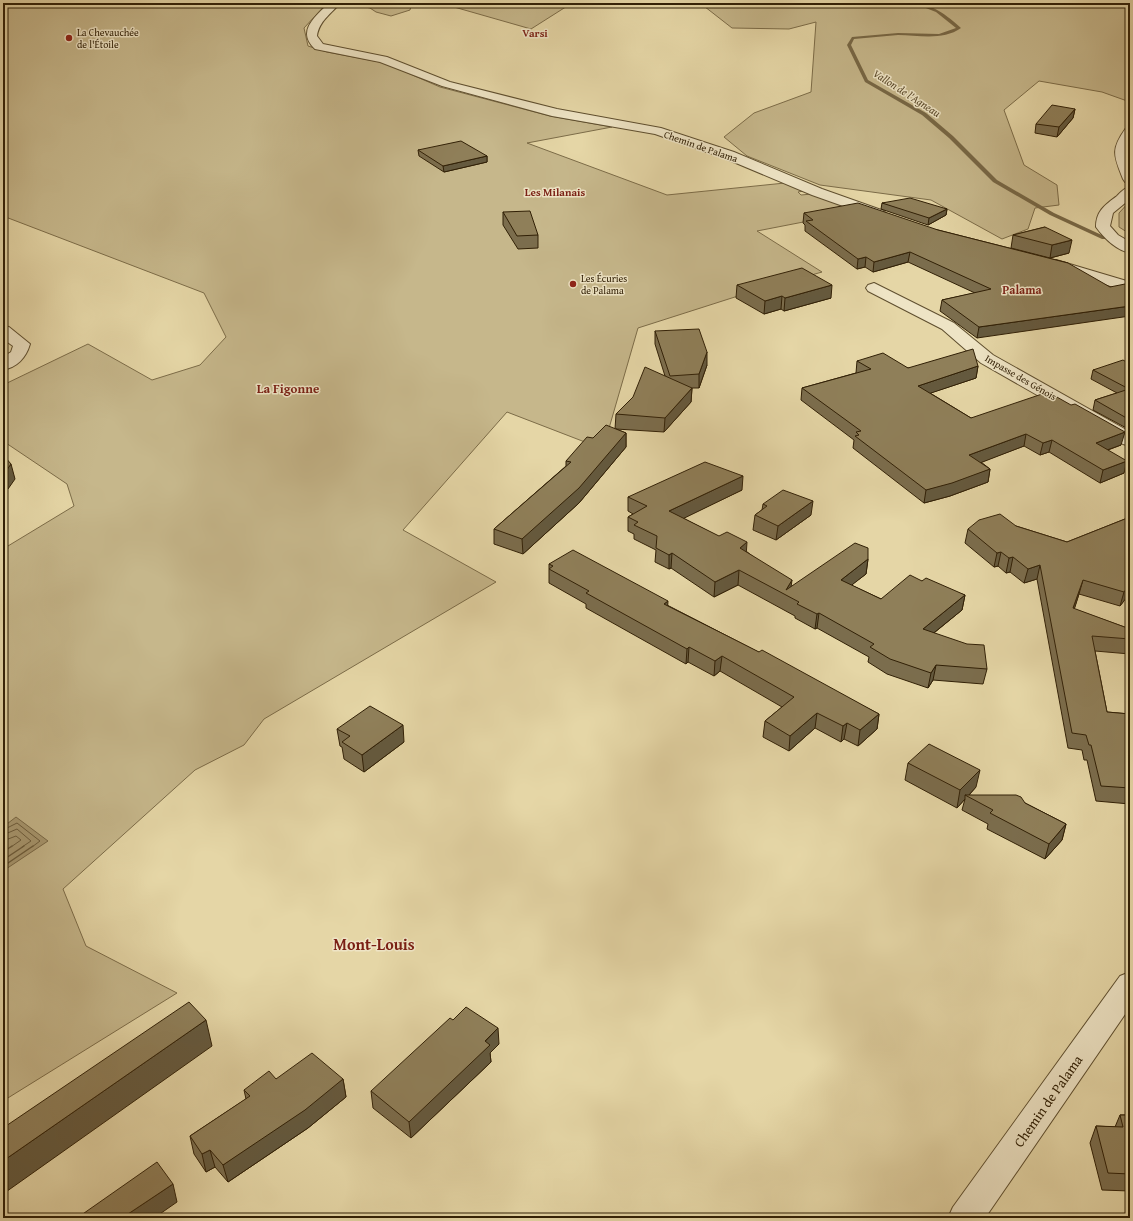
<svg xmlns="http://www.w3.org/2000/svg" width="1133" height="1221" font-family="'Gentium Book Plus',serif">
  <rect width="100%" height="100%" fill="#e5d6a6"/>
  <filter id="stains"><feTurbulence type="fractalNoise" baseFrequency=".005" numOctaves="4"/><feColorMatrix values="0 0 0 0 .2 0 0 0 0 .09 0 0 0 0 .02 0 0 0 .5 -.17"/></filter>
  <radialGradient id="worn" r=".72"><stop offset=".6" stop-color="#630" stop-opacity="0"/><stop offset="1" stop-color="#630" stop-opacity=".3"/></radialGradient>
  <path fill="#c6b78b" stroke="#7c6c48" d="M3 3H327L304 28 308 46 327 52 385 63 440 87 550 116 612 127 527 143 667 195 785 183 804 191 798 192 801 195 812 194 860 211 757 231 822 272 738 296 638 328 603 449 507 412 403 530 496 582 264 719 244 745 195 770 63 889 86 946 177 993 3 1101V549L74 506 67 484 3 441V385L88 344 152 380 200 365 226 337 204 293 3 216Z
    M348 3H412L410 10 391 16 376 12 370 8Z
    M440 3H572L531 29Z
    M700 3H1130V102L1102 92 1039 81 1004 110 1024 165 1057 185 1059 205 1035 208 1028 229 1002 239 931 200 820 185 747 156 724 137 754 113 811 92 816 22 789 29 732 28Z
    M1130 201V234L1119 227V213Z"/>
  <path fill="#a89870" stroke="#786846" d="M16 817 48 841 6 869 3 866V827Z"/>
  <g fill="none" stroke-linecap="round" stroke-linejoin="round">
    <path stroke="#6c5c3b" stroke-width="1" d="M3 830 17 823 40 841 32 847
      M3 835 17 829 31 841 22 847
      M3 841 16 836 21 840 11 847"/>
    <path stroke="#6c5c3b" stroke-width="1.5" d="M3 852 12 846
      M3 858H6L24 846
      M3 863H8L33 846"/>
    <path fill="#786846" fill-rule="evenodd" d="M913 3C931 3 948 16 961 28 943 41 918 35 898 35 883 36 869 38 854 39L851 45 868 80 926 113 953 136 997 180 1054 213 1106 237V239H1102L1050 215 993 182 949 138 922 115 865 82 847 45 852 37 898 33 939 34 956 28 936 12Z"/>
    <g stroke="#5e4e2e" stroke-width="2">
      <path id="minor" d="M329 3H340C331 14 319 21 317 36L323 44 387 57 450 82 557 109 661 128 734 152 822 189 884 211 886 214 884 217H874L812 195 724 158 655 134 552 116 442 86 380 62 315 49C296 31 315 17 329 3Z
        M1130 127V141L1127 149 1130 162V183L1125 182 1123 179C1114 156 1110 150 1126 128Z
        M1130 187V199L1113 213 1110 226 1118 235 1130 242V253C1116 250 1104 238 1096 227 1096 211 1105 205 1117 196 1121 192 1124 188 1130 187Z
        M1056 260 1130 282V292L1051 268 1048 265 1051 262Z
        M874 283 954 323 993 355 1130 432V446L1123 444 981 363 942 329 868 291 866 288 868 285Z
        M3 326 9 327 30 344C26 358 17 367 3 370V357L11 352 13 346 3 339Z
        M1130 972V1007L985 1218H948L953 1207 1120 976Z"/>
    </g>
    <use href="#minor" fill="#eee4c5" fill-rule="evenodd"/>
  </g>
  <path fill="#7b6d4d" stroke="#312006" d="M1075 109 1073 118 1057 137 1035 133 1036 124Z
    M418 150 487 156V162L444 172 419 156Z
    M882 203 947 209 946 215 928 225 881 209Z
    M503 212 538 235V248L518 249 503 225Z
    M804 213 938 230 1068 263 977 338 940 311 942 300 975 293 908 262 873 272 865 267 857 269 805 231V225L803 223Z
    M1045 227 1069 253 1050 258 1011 248 1013 235Z
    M737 285 831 298 784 311 781 309 764 314 736 298Z
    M655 331 707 365 699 388H692L691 402 664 432 616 429 626 433V447L579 503 523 554 494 544V529L566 466V461L593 438 615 429 616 414 665 376 655 344Z
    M857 361 908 368 978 366 976 378 930 393 971 418 1121 445 1108 450 1124 473 1100 483 1049 452 1040 455 1024 446 981 462 990 469 988 482 950 496 924 503 853 448 854 440 801 400 802 388 856 373Z
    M1130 364V430L1093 410 1095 400 1117 393 1091 379 1093 370Z
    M742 490 683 518 746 551 791 587 868 559 866 574 851 585 881 599 922 581 965 595 962 610 934 633 987 669 983 684 933 680 928 688 887 674 868 662 869 657 817 628 815 629 795 618V616L738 585 714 597 671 568 669 569 655 562 656 550 634 539V534L628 531V517L633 514 628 511V497Z
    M763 504 811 515 776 540 753 530 755 515 762 510Z
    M1130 517V593L1120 606 1079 594 1074 609 1130 629V654L1095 651 1107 712 1130 714V804L1096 801 1087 760H1084L1082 750 1068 748 1037 579 1024 583 1010 572 1006 573 998 566 994 567 965 543 968 529 1016 526 1067 542Z
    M549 564 667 605 879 714 877 729 858 746 844 739 841 742 815 728 789 751 763 737 765 721 782 707 720 671 714 676 688 662 686 664 586 608V604L549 583Z
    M337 729 404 742 364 772 344 759 342 747 340 746Z
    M908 763 976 787 969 795 1025 803 1066 824 1062 840 1045 859 987 829 988 824 962 810 965 799 957 808 905 780Z
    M499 1044 490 1053 491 1062 411 1138 373 1108 371 1091Z
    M276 1079H343L346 1097 308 1128 228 1182 215 1167 206 1172 194 1154 190 1136 246 1099 244 1090Z
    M1120 1115H1130V1191L1102 1190 1090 1143 1096 1126 1115 1127Z"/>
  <path fill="#64593e" stroke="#312006" d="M1075 109 1073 118 1057 137 1059 127Z
    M487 156V162L444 172 443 166Z
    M947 209 946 215 928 225 929 218Z
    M1072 240 1069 253 1050 258 1052 245Z
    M910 252 908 262 873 272 874 262Z
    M866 257 865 267 857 269 858 259Z
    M832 285 831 298 784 311 785 298Z
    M782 296 781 309 764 314 765 301Z
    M1130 306V316L977 338 979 327Z
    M707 352V365L699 388V374Z
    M978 366 976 378 916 398 918 386Z
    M692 388 691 402 664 432 665 418Z
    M1125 432 1121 445 1093 455 1096 443Z
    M626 433V447L579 503 523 554 522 539Z
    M1026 434 1024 446 967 468 969 455Z
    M1052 440 1049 452 1040 455 1043 443Z
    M1127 461 1124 473 1100 483 1103 470Z
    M11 464 15 479 8 489 3 492V475Z
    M990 469 988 482 950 496 924 503 926 490Z
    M743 476 742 490 668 526 669 511Z
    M813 501 811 515 776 540 778 526Z
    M747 542 746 557 740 548Z
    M1001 552 998 566 994 567 997 553Z
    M672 553 671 568 669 569V555Z
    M1013 557 1010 572 1006 573 1009 558Z
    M868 559 866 574 839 595 841 580Z
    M1040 565 1037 579 1024 583 1028 569Z
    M739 570 738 585 714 597 715 582Z
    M792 580 790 595 786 590Z
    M1083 580 1079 594 1070 623 1073 608Z
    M1130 584V593L1120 606 1124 592Z
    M965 595 962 610 920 644 923 629Z
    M668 601 667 616 664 604Z
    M819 613 817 628 815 629 817 614Z
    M689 647 688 662 686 664 687 649Z
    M722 656 720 671 714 676 715 661Z
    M936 665 933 680 928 688 931 673Z
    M817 713 815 728 789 751 790 736Z
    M879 714 877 729 858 746 860 730Z
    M847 723 844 739 841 742 843 726Z
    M403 725 404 742 364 772 362 755Z
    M980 770 976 787 968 796 965 795V799L957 808 960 790Z
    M1066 824 1062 840 1045 859 1049 844Z
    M206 1020 212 1046 3 1194V1161Z
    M498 1028 499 1044 490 1053 491 1062 411 1138 409 1122Z
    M343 1079 346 1097 308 1128 228 1182 223 1165Z
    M210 1150 215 1167 206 1172 202 1154Z
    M173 1184 177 1202 154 1218H129L128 1214Z"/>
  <path fill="#8f7f59" stroke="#312006" d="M1052 105 1075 109 1059 127 1036 124Z
    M461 141 487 156 443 166 418 150Z
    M910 198 947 209 929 218 882 203Z
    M858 203 938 230 1068 263 1110 287 1130 283V306L979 327 942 300 991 289 910 252 874 262 866 257 858 259 806 221 813 220 804 213Z
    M530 211 538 235 517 236 503 212Z
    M1045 227 1072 240 1052 245 1013 235Z
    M802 268 832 285 785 298 782 296 765 301 737 285Z
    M699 329 707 352 699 374 670 376 655 331Z
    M973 349 978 366 918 386 971 418 1048 392 1071 405 1075 404 1125 432 1096 443 1127 461 1103 470 1052 440 1043 443 1026 434 969 455 990 469 952 483 926 490 855 436 859 435 856 432 861 431 802 388 871 369 857 361 883 353 908 368Z
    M1123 360 1130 364V420L1095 400 1129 389 1093 370Z
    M645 367 692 388 665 418 616 414 633 397Z
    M606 425 626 433 579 488 522 539 494 529 571 462 566 461 587 437 593 438Z
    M3 456 5 457 11 464 3 475Z
    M705 462 743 476 669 511 719 536 727 532 747 542 740 548 792 580 786 590 855 543 868 548V559L841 580 881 599 910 575 922 581 926 578 965 595 923 629 967 644 984 645 987 669 936 665 931 673 890 659 870 647 874 644 819 613 817 614 797 604 799 602 739 570 715 582 672 553 669 555 656 548 657 536 634 525 638 522 628 517 647 506 628 497Z
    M783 490 813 501 778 526 755 515 767 506 763 504Z
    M1000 514 1016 526 1067 542 1130 517V584L1124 592 1083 580 1073 608 1130 629V639L1092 636 1107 712 1130 714V788L1101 786 1091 745H1089L1086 735 1072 733 1040 565 1028 569 1013 557 1009 558 1001 552 997 553 968 529 979 520Z
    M573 550 668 601 664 604 759 652 762 650 879 714 860 730 847 723 843 726 817 713 790 736 765 721 794 697 722 656 715 661 689 647 687 649 586 593 589 591 549 569 553 566 549 564Z
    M370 706 403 725 362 755 342 742 350 736 337 729Z
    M929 744 980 770 960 790 908 763Z
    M965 795H1016L1021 797 1025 803 1066 824 1049 844 990 813 993 810Z
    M189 1002 206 1020 3 1161V1128Z
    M466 1007 498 1028 485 1041 490 1045 409 1122 371 1091 450 1018 453 1020Z
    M312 1053 343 1079 305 1110 223 1165 210 1150 202 1154 190 1136 250 1096 244 1090 269 1071 276 1079Z
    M1120 1115H1130V1174L1108 1173 1096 1126 1123 1127Z
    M157 1162 173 1184 128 1214 131 1218H77Z"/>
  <g fill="#8f2418" stroke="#eee4c5" stroke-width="1.5">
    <circle cx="69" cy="38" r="4"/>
    <circle cx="573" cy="284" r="4"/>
  </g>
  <g text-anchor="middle" stroke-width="3" stroke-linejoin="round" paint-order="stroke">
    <g font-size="10" fill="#312006" stroke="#eee4c5" text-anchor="start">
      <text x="77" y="36">La Chevauchée<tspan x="77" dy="12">de l'Étoile</tspan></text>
      <text x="581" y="282">Les Écuries<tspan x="581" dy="12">de Palama</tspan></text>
    </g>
    <g font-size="10" fill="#312006" stroke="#eee4c5">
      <text transform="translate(701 146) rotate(19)" y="4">Chemin de Palama</text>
      <text transform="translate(1021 377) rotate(30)" y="4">Impasse des Génois</text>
    </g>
    <g font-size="11" font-weight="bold" fill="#7a1f14" stroke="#eee4c5">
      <text x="535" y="37">Varsi</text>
      <text x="555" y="196">Les Milanais</text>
    </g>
    <g font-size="11" font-style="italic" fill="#5b4a2b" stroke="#eee4c5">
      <text transform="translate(907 93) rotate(33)" y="4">Vallon de l'Agneau</text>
    </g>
    <g font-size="12" font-weight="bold" fill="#7a1f14" stroke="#eee4c5">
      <text x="1022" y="294">Palama</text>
    </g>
    <g font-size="13" font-weight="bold" fill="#7a1f14" stroke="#eee4c5">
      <text x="288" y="393">La Figonne</text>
    </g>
    <g font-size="14" fill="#312006" stroke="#eee4c5">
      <text transform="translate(1048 1101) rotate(-55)" y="5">Chemin de Palama</text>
    </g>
    <g font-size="16" font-weight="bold" fill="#7a1f14" stroke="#eee4c5">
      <text x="374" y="950">Mont-Louis</text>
    </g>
  </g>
  <rect width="1133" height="1221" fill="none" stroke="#e5d6a6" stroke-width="16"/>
  <rect x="4" y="4" width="1125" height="1213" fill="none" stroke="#312006" stroke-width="2"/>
  <rect x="8" y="8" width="1117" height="1205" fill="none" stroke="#312006"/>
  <rect width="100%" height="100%" filter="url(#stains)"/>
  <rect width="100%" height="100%" fill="url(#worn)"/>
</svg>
